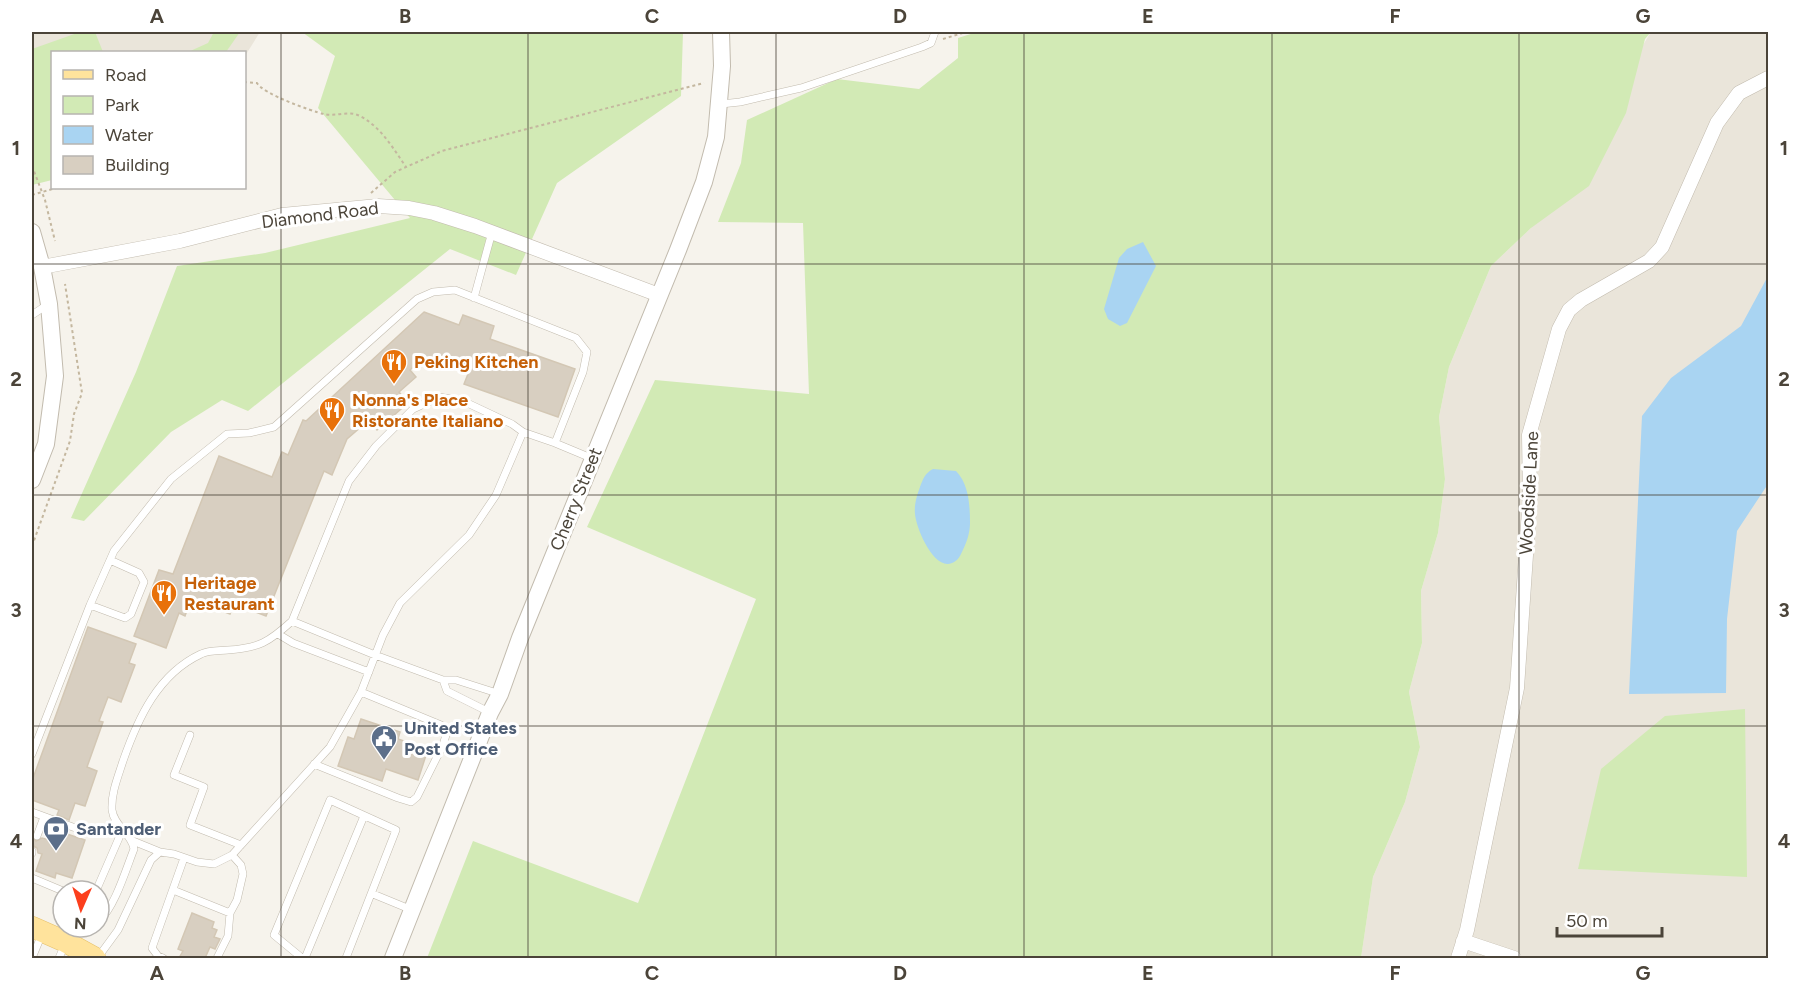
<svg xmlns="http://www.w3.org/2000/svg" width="1800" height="990" font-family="Figtree,sans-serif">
  <rect width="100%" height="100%" fill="#f6f3ec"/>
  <path fill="#eae5da" d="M32 32H260L245 56 244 52H52L32 109Z
    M1651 32H1768V958H1361L1373 877 1405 802 1420 747 1409 692 1422 643 1421 591 1438 533 1445 479 1439 417 1449 367 1491 266 1531 228Z"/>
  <path fill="#d2eab5" d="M80 32H95L103 52H52V180L32 185V49Z
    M214 32H240L226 52H188L208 43Z
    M302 32H683L681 96 557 183 516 275 450 249 248 411 222 400 171 432 84 521 71 518 136 372 177 266 265 253 410 218 318 108 335 56Z
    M977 32H1651L1645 39 1626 113 1589 186 1531 228 1491 266 1449 367 1439 417 1445 479 1438 533 1421 591 1422 643 1409 692 1420 747 1405 802 1373 877 1361 958H427L473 841 638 903 756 599 587 527 655 380 809 394 803 223 718 222 741 163 747 120 837 79 919 89 958 58V38Z
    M1745 709 1747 877 1578 869 1601 769 1665 716Z"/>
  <path fill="#a9d4f2" d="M1143 242 1156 266 1127 323 1120 326 1108 319 1104 309 1119 258 1127 249Z
    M1768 276V484L1737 531 1727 619 1726 693 1629 694 1642 416 1671 378 1741 326Z
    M933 469 956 471C969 484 970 506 970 523 970 534 966 544 961 554 959 558 957 561 952 563 934 571 916 528 915 514 914 505 917 495 920 487 923 479 925 473 933 469Z"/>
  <path fill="#d8cfc1" stroke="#d3c7b4" stroke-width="1.5" d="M424 312 459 325 463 315 494 326 490 339 575 369 558 417 464 384 468 374 423 358 410 370 416 377 399 392 408 403 377 430 369 420 347 439 332 475 324 471 266 616 234 604 230 614 191 599 185 616 179 613 166 648 134 636 159 570 173 574 219 456 272 477 282 452 288 455 303 420 306 421Z
    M88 627 136 644 129 663 135 665 121 702 108 697 99 721 103 722 87 767 97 771 85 806 75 803 69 820 57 815 59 810 32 800V781Z
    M361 719 400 732 398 739 428 749 418 780 386 769 382 781 338 766 348 737 354 739Z
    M54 826 65 830 64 833 85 840 72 878 56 873 55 878 36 871 42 854 38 853 37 848 32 845V837L36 841 42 838 49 840Z
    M192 913 214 922 212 928 217 930 214 937 220 939 215 949 210 947 205 958H179L183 951 178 949Z"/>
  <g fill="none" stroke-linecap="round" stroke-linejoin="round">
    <g stroke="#c2bbae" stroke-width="8">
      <path id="service" d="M721 104 740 102 801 88 922 47 931 43 935 32
        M474 298 492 232
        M32 315 47 305
        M523 432 555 443
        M90 605 125 618 131 614 144 582 139 573 110 560
        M292 621 375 655 443 680
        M278 634 293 643 369 672
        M489 712 447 691 443 680H456L500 694
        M190 735 174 775 204 787 190 825 241 845
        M32 754 90 605 114 551 171 479 227 434 249 433 274 427 417 299 433 292 455 290 576 338 587 352 583 372 555 443 591 458
        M314 764 398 798 411 802 417 797 443 745 446 735 441 725 361 692
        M32 812 89 833 96 832 117 822
        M37 836 44 817
        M133 841 160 852
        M32 853V851
        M32 878 63 891
        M173 890 230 913
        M96 891 122 831
        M373 894 412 910
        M58 933 88 927
        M99 956 118 930 151 860 160 852 174 854 197 862 214 864 232 855 330 747 361 692 383 635 400 603 469 535 496 495 523 432 512 424 463 401 439 397 413 409 376 446 349 481 292 621C269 642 259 648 228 650 220 651 209 650 201 654 158 674 138 718 123 761 118 777 111 793 112 810 114 826 132 834 134 849 126 869 115 907 99 921
        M32 958 42 934
        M59 958 65 944
        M163 958 158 956 152 948 184 858
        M217 958 228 936 230 913 237 900 243 874 241 865 232 855
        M302 958 274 935 330 800 396 830 346 958
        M305 958 364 816"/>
    </g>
    <g stroke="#c2bbae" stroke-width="15">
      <path id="minor" d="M42 267 180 241 282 215 378 206 409 208 434 213 475 226 659 295
        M1463 941 1514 958
        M1458 958 1467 930 1517 688 1530 496 1529 435 1559 329 1569 310 1581 300 1649 261 1662 247 1717 123 1739 93 1768 78"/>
    </g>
    <g stroke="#c2bbae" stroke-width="18">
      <path id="tertiary" d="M32 232 42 267 49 304 55 376 46 444 32 480
        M393 958 490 713 500 694 520 638 678 250 704 182 716 137 722 66 721 32"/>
    </g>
    <g stroke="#e6c16a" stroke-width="22">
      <path id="primary" d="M32 927 66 942 95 958"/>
    </g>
    <path stroke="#c4b79f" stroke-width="2" stroke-dasharray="3 3" stroke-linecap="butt" d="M943 39 966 32
      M244 82 257 83C263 94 311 111 324 114 336 117 348 110 360 116 381 127 393 148 406 167
      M32 166 45 200 55 241
      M371 193 395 172 442 151 704 83
      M32 195 56 188
      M32 546 70 441 74 414 82 393 65 284"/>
    <use href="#service" stroke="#fff" stroke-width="7"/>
    <use href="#minor" stroke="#fff" stroke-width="14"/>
    <use href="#tertiary" stroke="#fff" stroke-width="16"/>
    <use href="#primary" stroke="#ffe39c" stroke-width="21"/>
  </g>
  <path fill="none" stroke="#4b4439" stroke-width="1.5" stroke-opacity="0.55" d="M281 32V958M528 32V958M776 32V958M1024 32V958M1272 32V958M1519 32V958M32 264H1768M32 495H1768M32 726H1768"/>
  <defs>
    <g id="restaurant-pin" transform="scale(1.35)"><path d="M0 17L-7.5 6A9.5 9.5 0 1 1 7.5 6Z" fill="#e8710a" stroke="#fff"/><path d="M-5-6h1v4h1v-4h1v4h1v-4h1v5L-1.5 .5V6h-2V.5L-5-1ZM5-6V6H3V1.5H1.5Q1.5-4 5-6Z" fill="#fff"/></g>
    <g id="civic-pin" transform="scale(1.35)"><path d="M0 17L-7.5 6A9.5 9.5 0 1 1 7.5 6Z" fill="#5c6f8a" stroke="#fff"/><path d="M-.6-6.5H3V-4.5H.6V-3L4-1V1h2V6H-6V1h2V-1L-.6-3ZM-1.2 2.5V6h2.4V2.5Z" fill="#fff"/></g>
    <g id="bank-pin" transform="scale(1.35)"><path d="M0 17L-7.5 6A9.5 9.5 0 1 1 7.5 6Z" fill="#5c6f8a" stroke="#fff"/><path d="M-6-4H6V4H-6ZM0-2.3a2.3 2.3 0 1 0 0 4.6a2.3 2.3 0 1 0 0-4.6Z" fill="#fff"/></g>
  </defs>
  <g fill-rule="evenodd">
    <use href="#restaurant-pin" x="394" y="362"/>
    <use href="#restaurant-pin" x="332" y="410"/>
    <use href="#restaurant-pin" x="164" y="593"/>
    <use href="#civic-pin" x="384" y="738"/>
    <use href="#bank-pin" x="56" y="829"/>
  </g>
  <g text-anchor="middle" stroke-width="6" stroke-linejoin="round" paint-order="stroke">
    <g font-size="18" fill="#4b4439" stroke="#fff">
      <text transform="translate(320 215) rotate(-7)" y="6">Diamond Road</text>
      <text transform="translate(1529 493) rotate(-87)" y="6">Woodside Lane</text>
      <text transform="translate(576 499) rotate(-68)" y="6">Cherry Street</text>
    </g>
    <g font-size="18" font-weight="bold" fill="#c56008" stroke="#fff" text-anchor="start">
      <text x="414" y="368">Peking Kitchen</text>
      <text x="352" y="406">Nonna's Place<tspan x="352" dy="21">Ristorante Italiano</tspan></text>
      <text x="184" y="589">Heritage<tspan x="184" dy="21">Restaurant</tspan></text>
    </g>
    <g font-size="18" font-weight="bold" fill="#4e5e75" stroke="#fff" text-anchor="start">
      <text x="404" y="734">United States<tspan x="404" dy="21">Post Office</tspan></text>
      <text x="76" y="835">Santander</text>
    </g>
  </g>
  <rect width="1800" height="990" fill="none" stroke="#ffffff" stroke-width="66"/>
  <rect x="51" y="51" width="195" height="138" fill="#ffffff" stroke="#b7b4b0" stroke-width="1.5"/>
  <rect x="63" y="70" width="30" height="9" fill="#ffe39c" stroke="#b7b4b0" stroke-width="1.5"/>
  <text x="105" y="81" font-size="18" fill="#4b4439">Road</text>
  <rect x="63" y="96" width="30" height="18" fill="#d2eab5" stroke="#b7b4b0" stroke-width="1.5"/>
  <text x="105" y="111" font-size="18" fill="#4b4439">Park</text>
  <rect x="63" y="126" width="30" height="18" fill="#a9d4f2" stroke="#b7b4b0" stroke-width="1.5"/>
  <text x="105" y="141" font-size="18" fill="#4b4439">Water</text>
  <rect x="63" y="156" width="30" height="18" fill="#d8cfc1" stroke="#b7b4b0" stroke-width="1.5"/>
  <text x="105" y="171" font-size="18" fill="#4b4439">Building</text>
  <g transform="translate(81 909) rotate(183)"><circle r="28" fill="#ffffff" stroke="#b7b4b0" stroke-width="1.5"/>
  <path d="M0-4.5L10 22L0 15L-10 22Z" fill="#fc3f1d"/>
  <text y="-9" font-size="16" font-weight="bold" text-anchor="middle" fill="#4b4439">N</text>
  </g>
  <path d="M1557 927v9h105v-9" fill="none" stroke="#4b4439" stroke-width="3"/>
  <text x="1566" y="927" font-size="18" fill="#4b4439" stroke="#ffffff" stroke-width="4.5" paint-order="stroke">50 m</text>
  <rect x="33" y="33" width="1734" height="924" fill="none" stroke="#4b4439" stroke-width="2"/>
  <g font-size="20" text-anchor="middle" font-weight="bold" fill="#4b4439">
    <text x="157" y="23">A</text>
    <text x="405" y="23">B</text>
    <text x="652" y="23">C</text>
    <text x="900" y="23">D</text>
    <text x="1148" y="23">E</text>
    <text x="1395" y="23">F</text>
    <text x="1643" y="23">G</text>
    <text x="16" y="155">1</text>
    <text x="1784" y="155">1</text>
    <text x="16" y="386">2</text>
    <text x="1784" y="386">2</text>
    <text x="16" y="617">3</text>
    <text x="1784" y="617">3</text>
    <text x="16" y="848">4</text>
    <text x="1784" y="848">4</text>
    <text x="157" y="980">A</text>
    <text x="405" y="980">B</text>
    <text x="652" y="980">C</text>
    <text x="900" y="980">D</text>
    <text x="1148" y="980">E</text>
    <text x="1395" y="980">F</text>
    <text x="1643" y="980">G</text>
  </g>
</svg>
